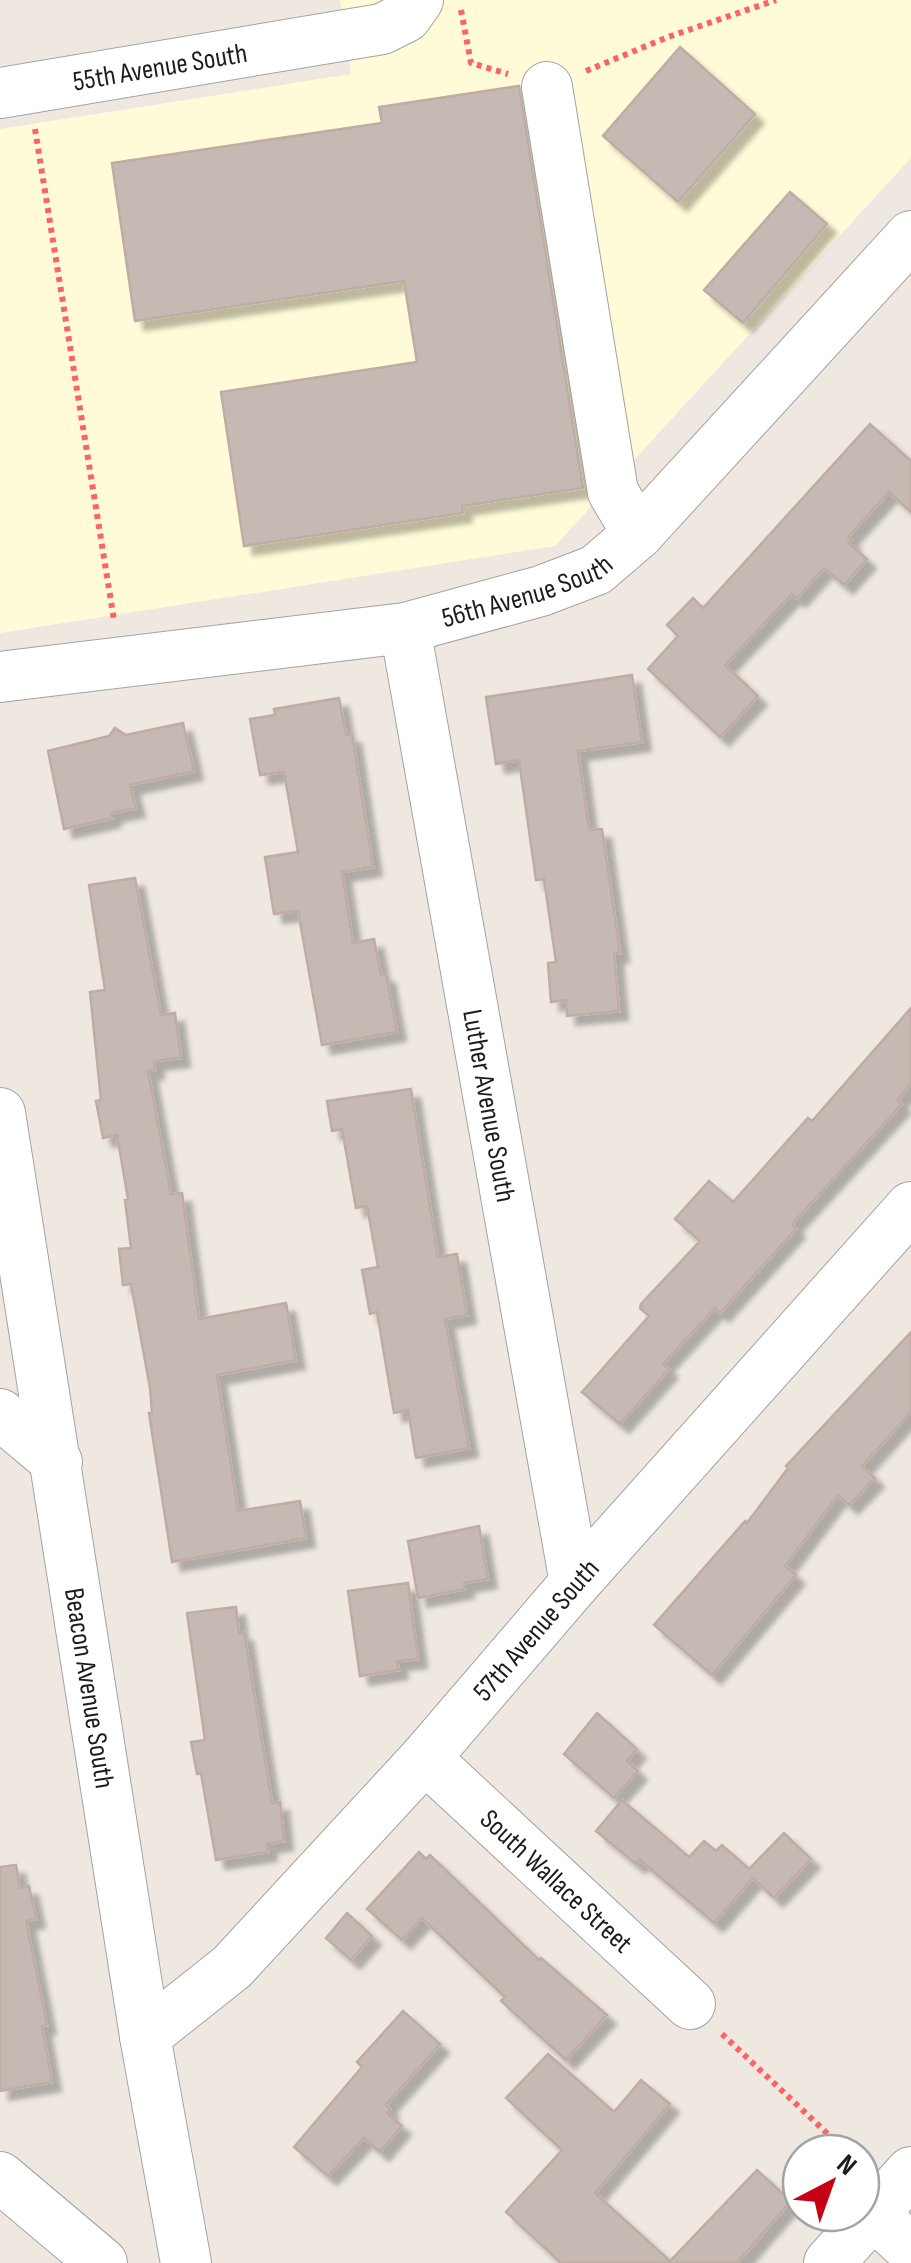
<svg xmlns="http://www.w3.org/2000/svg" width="911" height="2263" font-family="'Sofia Sans Condensed',sans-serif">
  <defs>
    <filter id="shadow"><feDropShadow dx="9" dy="9" stdDeviation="2.5" flood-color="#0004"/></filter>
  </defs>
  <rect width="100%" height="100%" fill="#eee8e1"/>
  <path fill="#fffbd8" d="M340 0H911V158L555 546 0 633V129L351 74Z"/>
  <path fill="#c5b9b4" stroke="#bfaca3" stroke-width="2.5" filter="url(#shadow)" d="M680 47 755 114 678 202 603 136Z
    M519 86 583 488 462 506 463 513 244 546 221 392 417 362 404 281 135 321 112 163 382 123 379 107Z
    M790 192 827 224 743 323 704 290Z
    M870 424 911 461V512L889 492 848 537 851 540 849 543 867 559 844 585 824 568 797 598 792 594 725 665 758 696 720 737 648 669 678 636 667 625 693 598 703 608Z
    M632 675 642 742 578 751 589 830 602 829 620 953 614 954 619 1011 567 1016 566 1000 551 1002 548 963 556 962 544 879 536 880 519 760 496 764 486 697Z
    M339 698 346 735 352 734 373 867 342 872 353 943 374 939 381 975 386 974 397 1032 322 1045 298 911 274 914 265 857 298 852 284 772 260 775 250 719 275 715 274 709Z
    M183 723 194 771 130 785 136 808 111 813 112 818 64 829 48 751 109 736 115 728 126 735Z
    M135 878 161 1015 175 1013 181 1058 154 1061 155 1070 148 1071 171 1194 182 1193 199 1319 286 1303 296 1360 217 1375 238 1511 300 1501 306 1538 172 1562 149 1413H152L150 1388 131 1284 123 1285 119 1249 131 1248 125 1200 128 1199 117 1135 103 1138 96 1101 101 1100 90 992 105 990 89 885Z
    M911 1008V1084L897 1100 902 1104 792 1224 796 1229 720 1313 715 1308 663 1364 669 1369 620 1424 582 1392 649 1316 640 1308 641 1304 700 1241 675 1219 709 1181 733 1202 808 1118 812 1121Z
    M411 1089 438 1257 457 1254 467 1315 445 1319 469 1448 416 1458 408 1410 394 1413 377 1312 370 1314 362 1270 378 1267 367 1206 356 1208 342 1129 332 1131 327 1101Z
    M911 1332V1412L862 1466 875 1478 849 1505 838 1495 785 1566 796 1575 712 1675 654 1625 745 1521 747 1523 788 1468 786 1466Z
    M479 1526 488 1579 464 1583 465 1589 418 1598 408 1541Z
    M408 1583 418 1659 397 1661 399 1670 360 1676 348 1591Z
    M236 1607 239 1633 244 1632 272 1803 280 1802 284 1841 267 1844 268 1852 216 1860 201 1773 197 1774 191 1742 205 1740 187 1613Z
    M597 1713 637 1749 627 1761 638 1771 614 1798 564 1754Z
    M622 1800 689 1857 704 1841 716 1851 722 1845 749 1869 784 1833 811 1859 774 1898 753 1878 714 1923 640 1860 636 1864 596 1831Z
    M419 1852 426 1859 430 1855 539 1960 541 1958 607 2015 566 2060 501 2001 505 1997 422 1918 402 1940 367 1909Z
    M16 1865 20 1888 29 1886 36 1919 26 1921 47 2025 42 2026 52 2082 0 2091V1867Z
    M347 1913 372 1936 351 1960 326 1938Z
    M403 2011 440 2044 386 2105 390 2109 387 2113 402 2126 380 2152 364 2138 328 2176 294 2147 362 2067 357 2062Z
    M548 2054 614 2112 641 2080 670 2104 595 2193 670 2261 757 2170 791 2201 737 2263H561L506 2212 562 2150 506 2098Z"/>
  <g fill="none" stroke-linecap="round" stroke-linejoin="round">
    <g stroke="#a3a3a3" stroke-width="52">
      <g id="minor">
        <path d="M547 87 613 492 638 534"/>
        <path id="s1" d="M0 93 382 29 406 17 418 0"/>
        <path id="s2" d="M405 628 575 1583"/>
        <path id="s3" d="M0 677 405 628 541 591 596 570 638 534 911 236"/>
        <path id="s4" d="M0 1113 145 2036 186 2263"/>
        <path d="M0 1414 57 1462"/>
        <path id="s5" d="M425 1758 690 2004"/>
        <path id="s6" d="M145 2036 232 1967 425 1758 575 1583 911 1207"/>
        <path d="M0 2177 102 2263"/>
        <path d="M873 2214 911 2249"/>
        <path d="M829 2263 911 2172"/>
      </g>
    </g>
    <path stroke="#fd6364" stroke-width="6" stroke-dasharray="5 5" stroke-linecap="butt" d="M461 10 471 63 508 74
      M586 71 668 37 776 0
      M35 129 114 620
      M722 2034 848 2153"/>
    <use href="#minor" stroke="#fff" stroke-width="50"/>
  </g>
  <g text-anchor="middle" stroke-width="8" stroke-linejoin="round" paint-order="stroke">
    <g font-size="28" fill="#1c1c1c" stroke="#fff">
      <text dy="10" stroke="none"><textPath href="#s1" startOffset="162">55th Avenue South</textPath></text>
      <text dy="10" stroke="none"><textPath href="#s3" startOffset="535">56th Avenue South</textPath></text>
      <text dy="10" stroke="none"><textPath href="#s2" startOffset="485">Luther Avenue South</textPath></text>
      <text dy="10" stroke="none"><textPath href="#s6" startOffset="565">57th Avenue South</textPath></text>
      <text dy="10" stroke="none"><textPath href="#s4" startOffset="582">Beacon Avenue South</textPath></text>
      <text dy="10" stroke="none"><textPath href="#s5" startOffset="180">South Wallace Street</textPath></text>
    </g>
  </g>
  <g transform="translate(831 2183) rotate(41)"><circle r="48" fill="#ffffff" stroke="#a4a4a4" stroke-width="2.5"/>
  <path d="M0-8L18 38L0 25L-18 38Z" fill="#c70016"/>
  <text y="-15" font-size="28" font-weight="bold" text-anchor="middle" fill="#1c1c1c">N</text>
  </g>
</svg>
